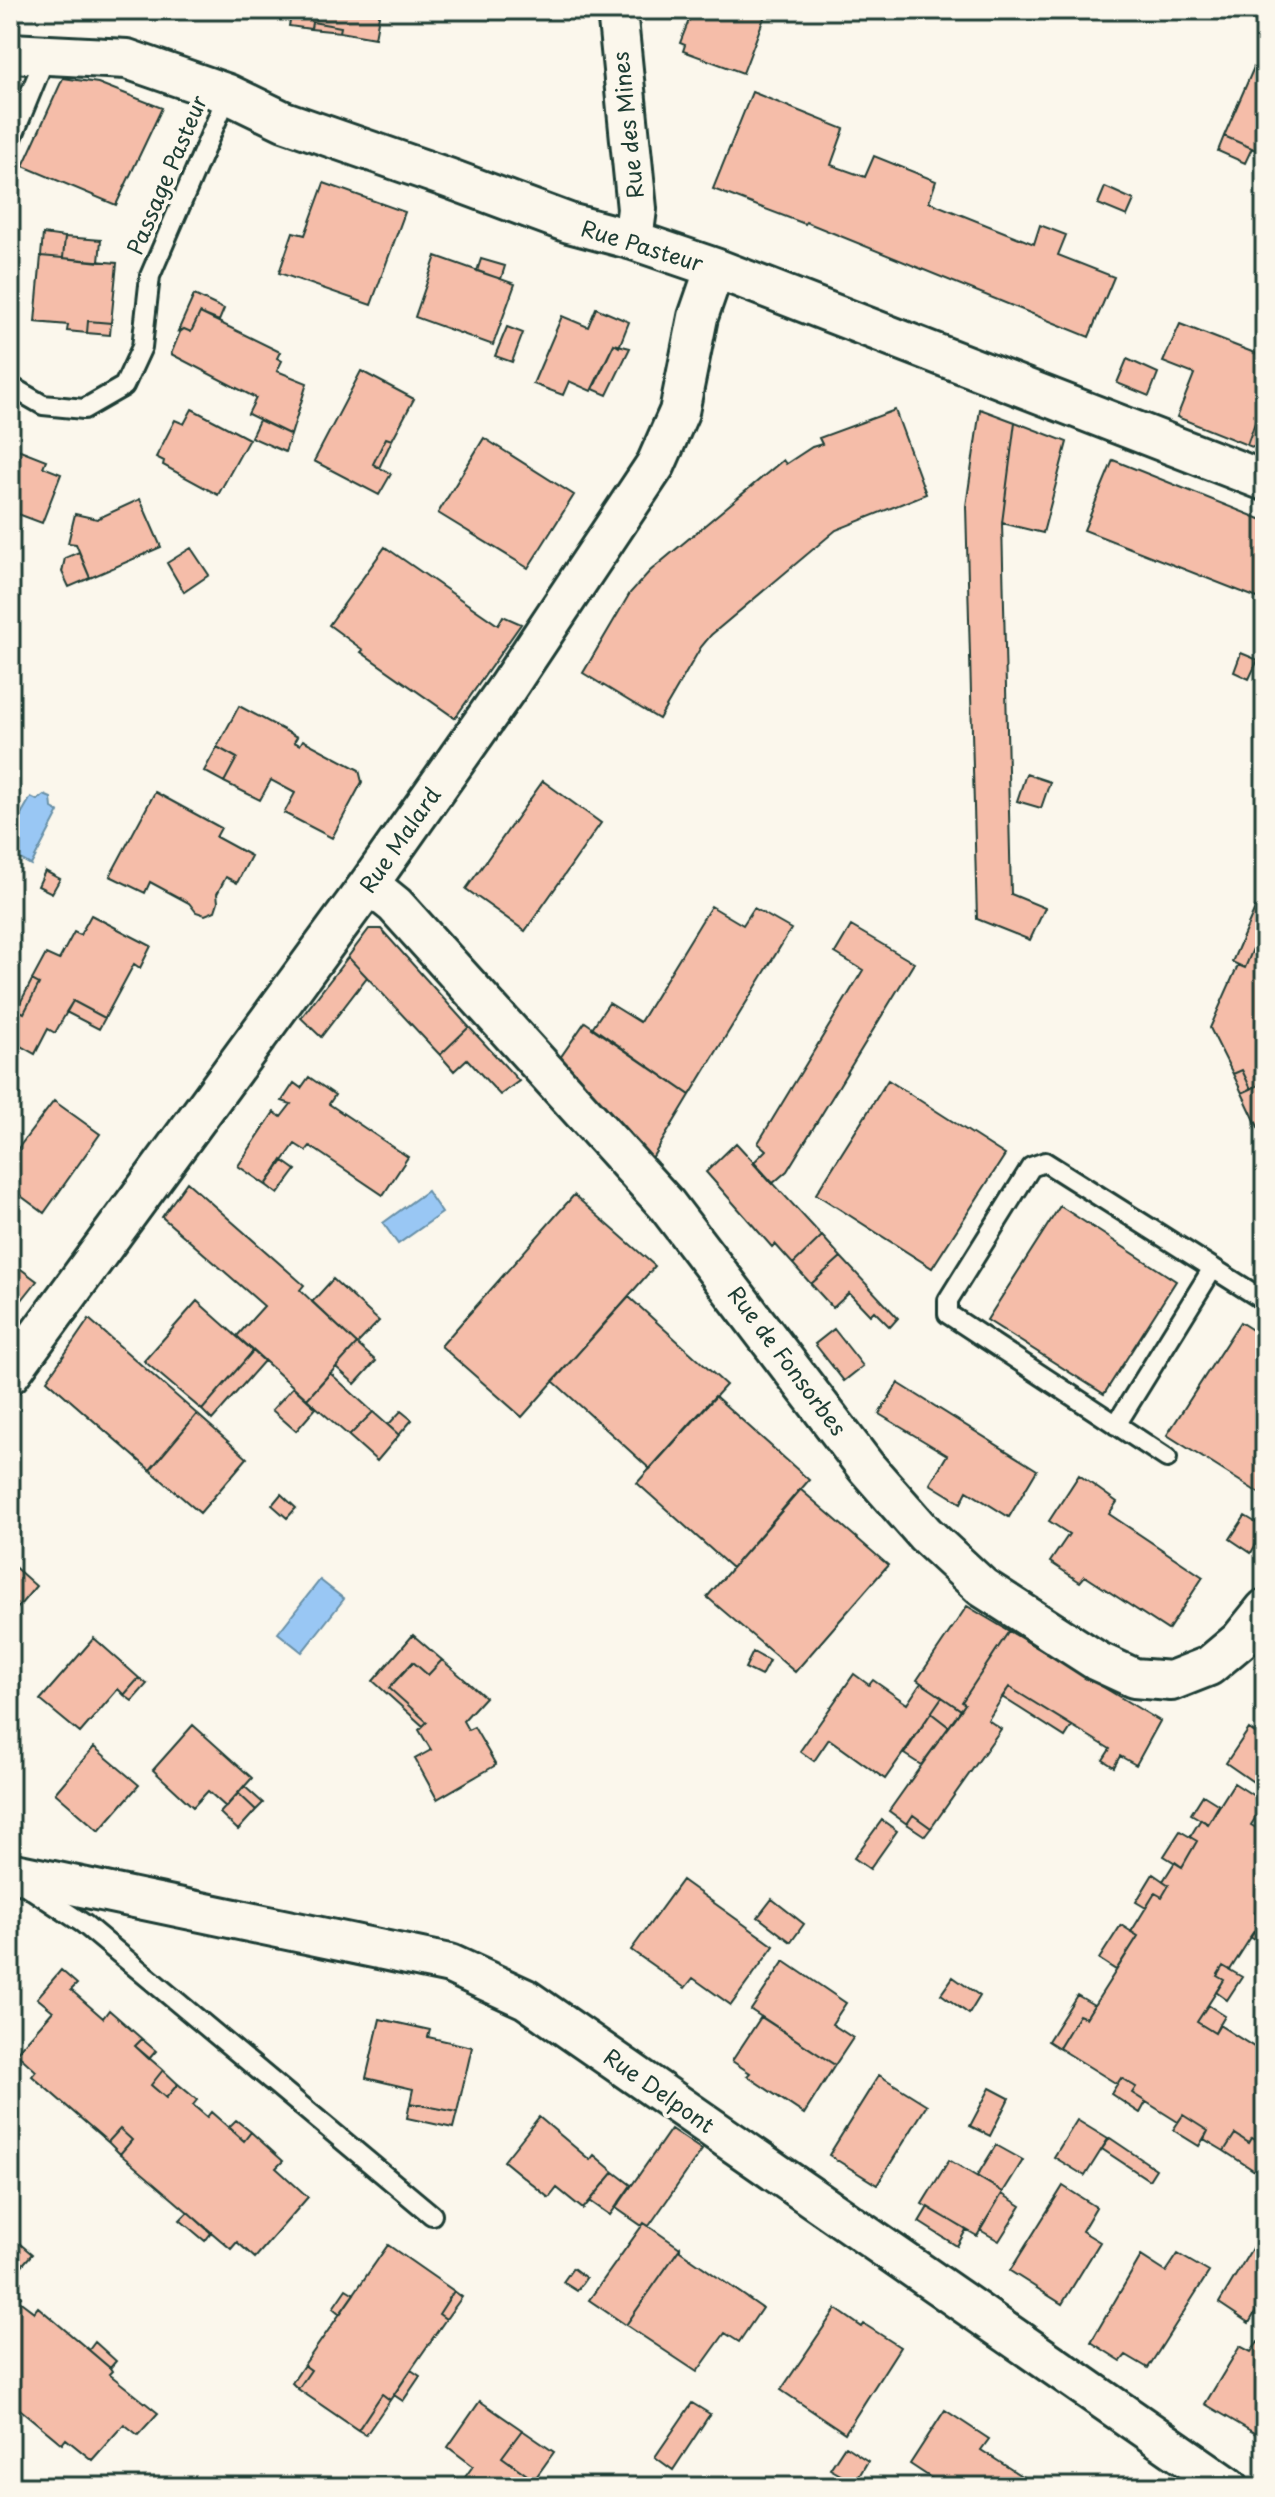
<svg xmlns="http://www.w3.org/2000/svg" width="1275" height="2497" font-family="'Playpen Sans',sans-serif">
  <rect width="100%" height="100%" fill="#fbf7ec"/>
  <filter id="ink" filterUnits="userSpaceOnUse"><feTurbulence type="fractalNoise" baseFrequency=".0125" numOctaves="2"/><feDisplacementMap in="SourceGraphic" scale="16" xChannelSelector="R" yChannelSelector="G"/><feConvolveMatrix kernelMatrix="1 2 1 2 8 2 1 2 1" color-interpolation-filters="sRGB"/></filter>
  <g filter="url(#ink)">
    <path fill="#99c7f4" stroke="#6890a7" stroke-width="2" d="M44 795 51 798 52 808 59 812 31 865 10 853V833L31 797 37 800Z
      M427 1191 442 1213 398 1244 383 1223Z
      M320 1580 344 1599 302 1652 278 1633Z"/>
    <path fill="#f5bda9" stroke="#1f3d34" stroke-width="2" d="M292 10H380L375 38 340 32 341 27 312 22 311 29 289 26Z
      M693 10H767L743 73 683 51 685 45 680 43Z
      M312 22 341 27 340 32 311 29Z
      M1265 42V154L1224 136Z
      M63 78 98 83 162 108 116 205 23 166Z
      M752 92 844 129 831 165 865 177 874 156 936 181 929 202 1034 244 1040 225 1066 235 1058 255 1114 277 1089 337 806 222 805 224 713 189Z
      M1224 136 1252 148 1245 163 1218 151Z
      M324 183 405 212 371 305 279 273 293 232 305 235Z
      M1105 187 1134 200 1127 216 1098 204Z
      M43 234 65 237 63 258 41 256Z
      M65 237 101 240 99 262 63 258Z
      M41 256 117 263 111 323 88 321 87 333 67 331 68 325 35 322Z
      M436 256 515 284 493 345 415 317Z
      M481 259 505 266 501 279 477 271Z
      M194 295 224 309 219 321 200 313 191 332 184 329 178 331Z
      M596 308 629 322 619 347 614 344 591 391 569 381 563 395 533 384 562 316 588 327Z
      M200 313 280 352 277 358 282 361 277 371 307 383 291 435 248 414 256 398 171 354 180 332 184 329 191 332Z
      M88 321 111 323 110 335 87 333Z
      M1180 324 1265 357V395L1247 445 1177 417 1194 374 1163 362Z
      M507 327 523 333 512 362 495 356Z
      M614 344 630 348 607 395 593 389Z
      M1127 359 1158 373 1149 396 1117 383Z
      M361 371 414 399 392 440 386 438 373 464 391 474 379 495 314 461Z
      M1265 395V452L1247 445Z
      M192 409 249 439 218 495 163 465 164 461 156 457 175 420 184 424Z
      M980 409 1015 422 1002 523 1011 894 1045 908 1030 940 977 919 966 506Z
      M895 410 926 494 836 530 711 635 701 647 659 719 583 673 630 593 650 571 783 460 786 464 812 447 822 444 819 438Z
      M259 420 291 435 285 452 251 437Z
      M1015 422 1067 442 1043 533 1002 523Z
      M386 438 392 440 379 468 373 464Z
      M484 438 574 495 528 568 438 513Z
      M10 446 46 460 43 467 61 474 42 523 10 511Z
      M1113 460 1265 521V601L1084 530Z
      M140 499 161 547 90 578 76 544 68 543 75 514 97 519Z
      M385 547 498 625 503 616 521 624 455 718 361 652 363 650 329 625Z
      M191 548 209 575 184 592 167 563Z
      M79 552 90 578 69 587 62 572 65 558Z
      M1241 653 1258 660 1249 679 1234 672Z
      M239 706 297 737 294 742 300 745 303 740 359 770 362 782 332 838 284 813 295 793 271 780 260 800 224 782 237 758 217 747Z
      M217 747 237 758 224 782 204 771Z
      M1026 774 1050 782 1041 808 1017 801Z
      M543 781 601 823 525 931 466 889Z
      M155 792 221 828 216 837 251 856 237 883 226 877 217 894 218 902 215 911 205 915 196 912 189 903 150 882 145 893 110 876Z
      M45 871 60 879 52 893 38 886Z
      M1265 886V920L1245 968 1232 962Z
      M711 906 743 925 754 908 791 929 690 1095 592 1028 609 1003 640 1022Z
      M91 915 151 946 140 968 134 964 105 1018 73 1001 55 1033 48 1029 35 1054 10 1040V1021L17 1009 24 1013 39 984 32 980 46 954 59 960 74 932 80 935Z
      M1265 920V1082L1251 1089 1242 1070 1233 1074 1210 1028 1238 965 1245 968Z
      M851 926 914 963 787 1171 772 1184 753 1163 766 1150 758 1143 863 970 835 953Z
      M369 929H381L469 1027 440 1055 348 957Z
      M348 957 367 977 321 1037 301 1018Z
      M32 980 39 984 24 1013 17 1009Z
      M73 1001 105 1018 99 1029 66 1012Z
      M585 1022 690 1095 652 1158 558 1061Z
      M469 1027 519 1081 500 1095 467 1059 454 1071 440 1055Z
      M1242 1070 1251 1089 1242 1093 1233 1074Z
      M309 1077 335 1095 329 1104 408 1157 383 1195 310 1146 306 1151 295 1144 266 1185 238 1166 274 1112 281 1117 291 1104 282 1101 294 1083 301 1088Z
      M888 1080 1005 1155 932 1268 816 1194Z
      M1265 1082V1127L1259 1129 1242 1093Z
      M54 1101 100 1134 44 1213 10 1188V1159Z
      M736 1143 822 1236 793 1264 775 1244 772 1247 706 1172Z
      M282 1160 296 1170 278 1194 266 1185Z
      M187 1182 304 1285 300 1290 357 1344 307 1399 237 1336 264 1306 162 1217Z
      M574 1195 655 1266 522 1417 441 1346Z
      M1060 1206 1176 1281 1104 1394 987 1320Z
      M822 1236 841 1257 811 1284 793 1264Z
      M841 1257 898 1318 890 1327 874 1311 870 1315 849 1293 833 1308 811 1284Z
      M10 1261 37 1281 10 1315Z
      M333 1279 379 1321 357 1344 312 1302Z
      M629 1297 726 1385 650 1469 553 1381Z
      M197 1301 253 1351 202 1410 144 1361Z
      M89 1319 197 1414 150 1470 47 1380Z
      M1240 1322 1265 1338V1497L1167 1435Z
      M834 1329 863 1366 844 1381 815 1344Z
      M357 1344 376 1361 355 1384 336 1367Z
      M253 1351 264 1361 212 1420 202 1410Z
      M330 1373 373 1412 349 1436 307 1399Z
      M898 1383 1037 1470 1009 1517 967 1491 961 1503 930 1484 947 1455 879 1414Z
      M293 1387 316 1408 296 1431 272 1410Z
      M715 1396 809 1480 732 1568 637 1483Z
      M401 1411 412 1420 399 1435 388 1425Z
      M373 1412 399 1435 377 1461 349 1436Z
      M197 1414 247 1458 200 1513 150 1470Z
      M1079 1475 1117 1502 1109 1514 1203 1577 1168 1630 1085 1576 1080 1582 1050 1562 1069 1534 1049 1521Z
      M800 1489 888 1565 795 1672 707 1597Z
      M281 1494 296 1508 287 1518 272 1505Z
      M1245 1516 1265 1528 1251 1553 1230 1539Z
      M10 1563 36 1586 10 1617Z
      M967 1606 1009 1631 962 1702 965 1704 961 1710 917 1680Z
      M1009 1631 1160 1721 1136 1765 1120 1756 1114 1767 1103 1760 1110 1749 1009 1687 988 1720 1001 1729 931 1828 913 1815 907 1824 889 1811 965 1704 962 1702Z
      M413 1635 442 1660 428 1675 413 1662 389 1688 427 1722 423 1726 373 1681Z
      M94 1638 139 1678 124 1695 118 1689 80 1733 40 1700Z
      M753 1652 769 1661 761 1676 745 1668Z
      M442 1660 485 1697 463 1721 468 1730 474 1727 496 1765 437 1799 415 1759 431 1750 419 1730 427 1722 389 1688 413 1662 428 1675Z
      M854 1674 869 1685 873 1680 907 1704 921 1683 942 1697 885 1779 829 1739 814 1761 800 1751Z
      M139 1678 147 1684 132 1701 124 1695Z
      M1009 1687 1072 1726 1065 1737 1002 1697Z
      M942 1697 961 1710 949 1727 931 1713Z
      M931 1713 949 1727 921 1765 904 1754Z
      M193 1725 252 1778 226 1807 208 1791 193 1807 153 1770Z
      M1249 1729 1261 1737 1265 1731V1790L1226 1763Z
      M94 1747 139 1785 99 1831 55 1793Z
      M1234 1783 1265 1803 1251 1825 1265 1833V1901L1255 1913 1263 1918 1230 1970 1223 1966 1217 1976 1224 1980 1197 2022 1215 2033 1219 2025 1265 2054 1262 2062 1265 2064V2146L1252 2138 1249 2143 1235 2134 1224 2151 1204 2139 1208 2131 1183 2115 1178 2122 1132 2093 1136 2087 1121 2078 1117 2084 1059 2048 1079 2015 1086 2018 1138 1936 1131 1932 1155 1893 1162 1897 1169 1885 1163 1881 1175 1862 1182 1867 1197 1841 1190 1837 1201 1819 1208 1824Z
      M244 1786 263 1803 256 1810 238 1793Z
      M238 1793 256 1810 238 1830 220 1813Z
      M1203 1795 1219 1805 1208 1824 1191 1814Z
      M913 1815 931 1828 925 1836 907 1824Z
      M882 1820 897 1831 870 1869 854 1858Z
      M1180 1831 1197 1841 1182 1867 1164 1856Z
      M1153 1874 1169 1885 1162 1897 1155 1893 1146 1908 1136 1902Z
      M682 1880 774 1946 731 2005 693 1978 685 1988 631 1950Z
      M772 1899 804 1924 791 1942 758 1917Z
      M1263 1900 1265 1939 1262 1944 1250 1937 1263 1918 1255 1913Z
      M1121 1925 1138 1936 1116 1970 1099 1959Z
      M784 1961 846 2003 832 2024 853 2038 835 2065 751 2010Z
      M1223 1966 1242 1977 1227 2000 1216 1992 1224 1980 1217 1976Z
      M61 1970 77 1984 71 1990 103 2018 109 2010 142 2039 135 2046 163 2070 151 2085 166 2098 178 2084 197 2100 193 2105 207 2117 211 2112 244 2141 251 2132 283 2161 276 2168 308 2197 255 2258 237 2242 231 2249 120 2154 132 2140 120 2129 108 2142 32 2076 36 2071 16 2053 53 2011 37 1998Z
      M953 1977 980 1996 969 2014 941 1994Z
      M1077 1995 1094 2005 1086 2018 1079 2015 1059 2048 1048 2041Z
      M1208 2005 1225 2016 1215 2033 1197 2022Z
      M761 2017 835 2065 804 2114 747 2076 750 2073 732 2061Z
      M380 2019 430 2030 428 2037 472 2047 457 2112 410 2103 413 2089 366 2078Z
      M142 2039 156 2051 149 2059 135 2046Z
      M163 2070 178 2084 166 2098 151 2085Z
      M879 2075 927 2105 877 2185 829 2155Z
      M1121 2078 1136 2087 1132 2093 1146 2102 1140 2113 1111 2094Z
      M990 2088 1009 2098 990 2136 970 2126Z
      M410 2103 457 2112 453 2128 407 2118Z
      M1183 2115 1208 2131 1199 2146 1173 2130Z
      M539 2117 590 2160 594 2155 614 2172 583 2209 557 2188 549 2198 504 2161Z
      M236 2120 251 2132 244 2141 229 2127Z
      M1077 2120 1108 2139 1085 2176 1054 2157Z
      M120 2129 132 2140 120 2154 108 2142Z
      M671 2129 702 2150 649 2226 644 2223 642 2226 616 2208Z
      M1235 2134 1249 2143 1252 2138 1265 2146V2162L1258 2173 1224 2151Z
      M1110 2138 1156 2169 1149 2180 1102 2149Z
      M996 2145 1023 2160 1003 2192 977 2176Z
      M949 2160 1003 2192 977 2236 922 2204Z
      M614 2172 631 2185 610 2215 590 2201Z
      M1063 2186 1096 2207 1082 2231 1100 2242 1062 2304 1010 2271Z
      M1002 2194 1021 2206 999 2241 980 2230Z
      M928 2207 966 2230 957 2246 919 2222Z
      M188 2212 211 2233 205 2241 180 2220Z
      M644 2223 680 2248 626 2325 589 2300Z
      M1260 2235 1265 2237V2296L1249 2323 1219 2303Z
      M10 2238H13L32 2254 10 2279Z
      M388 2245 454 2291 439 2314 446 2319 390 2400 382 2394 358 2430 298 2389 311 2370 304 2365Z
      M680 2248V2251L762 2308 739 2342 725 2333 697 2372 626 2325Z
      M1178 2254 1209 2272 1148 2368 1126 2355 1121 2361 1091 2342 1141 2256 1166 2272Z
      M573 2268 586 2278 577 2291 563 2282Z
      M10 2288 21 2297 18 2300 34 2312 38 2307 110 2368 112 2371 109 2374 158 2413 138 2435 124 2424 92 2460 66 2439 62 2444 10 2401Z
      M346 2289 354 2294 340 2314 333 2308Z
      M454 2291 462 2297 446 2319 439 2314Z
      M836 2309 862 2327 864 2324 900 2347 845 2433 781 2390Z
      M95 2342 116 2361 110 2368 89 2350Z
      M1258 2342 1265 2346V2432L1260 2429 1256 2434 1205 2404 1240 2346 1251 2352Z
      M304 2365 311 2370 298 2389 292 2383Z
      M411 2370 420 2376 403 2401 394 2395Z
      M382 2394 390 2400 366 2435 358 2430Z
      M480 2401 522 2430 502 2457 534 2480 529 2487H458L473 2466 448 2447Z
      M692 2403 710 2414 673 2470 655 2457Z
      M945 2410 989 2439 981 2450 1023 2477 1017 2487H945L910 2464Z
      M522 2430 554 2452 534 2480 502 2457Z
      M845 2446 868 2461 855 2483 830 2469Z"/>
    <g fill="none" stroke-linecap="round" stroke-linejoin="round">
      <g stroke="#1f3d34" stroke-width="24">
        <path id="lane" d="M10 143 46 55
          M10 386 43 405 84 409 124 386 142 347 150 276 228 94
          M1116 1425 1213 1268
          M1167 1458 948 1314V1300L1031 1167 1045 1162 1265 1301
          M28 1887 84 1924 432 2215"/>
      </g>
      <g stroke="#1f3d34" stroke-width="44">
        <path id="street" d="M617 10 637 209 633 240
          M10 53 127 59 228 94 284 121 448 178 569 223 633 240 715 268 1265 481
          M369 884 395 905 666 1204 866 1467 925 1534 982 1587 1097 1661 1134 1678 1171 1681 1209 1666 1240 1640 1265 1609
          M10 1374 369 884 507 688 656 464 679 412 698 317 715 268
          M10 1872 450 1964 526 1999 1229 2487"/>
      </g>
      <use href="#lane" stroke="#fbf7ec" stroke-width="18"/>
      <use href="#street" stroke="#fbf7ec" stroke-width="38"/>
    </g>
  </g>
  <g text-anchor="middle" stroke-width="8" stroke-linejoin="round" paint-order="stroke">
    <g font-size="22" fill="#1f3d34" stroke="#fbf7ec">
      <text transform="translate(628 125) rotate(-96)" y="8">Rue des Mines</text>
      <text transform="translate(167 175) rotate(-67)" y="8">Passage Pasteur</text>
      <text transform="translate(642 246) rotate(17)" y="8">Rue Pasteur</text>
      <text transform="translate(400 840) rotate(-55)" y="8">Rue Malard</text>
      <text transform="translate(787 1361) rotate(53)" y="8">Rue de Fonsorbes</text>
      <text transform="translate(659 2091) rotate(35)" y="8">Rue Delpont</text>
    </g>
  </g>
  <rect width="1275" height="2497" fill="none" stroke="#fbf7ec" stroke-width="40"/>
  <rect x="20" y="20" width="1235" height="2457" fill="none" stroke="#1f3d34" stroke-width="3" filter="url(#ink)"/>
</svg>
